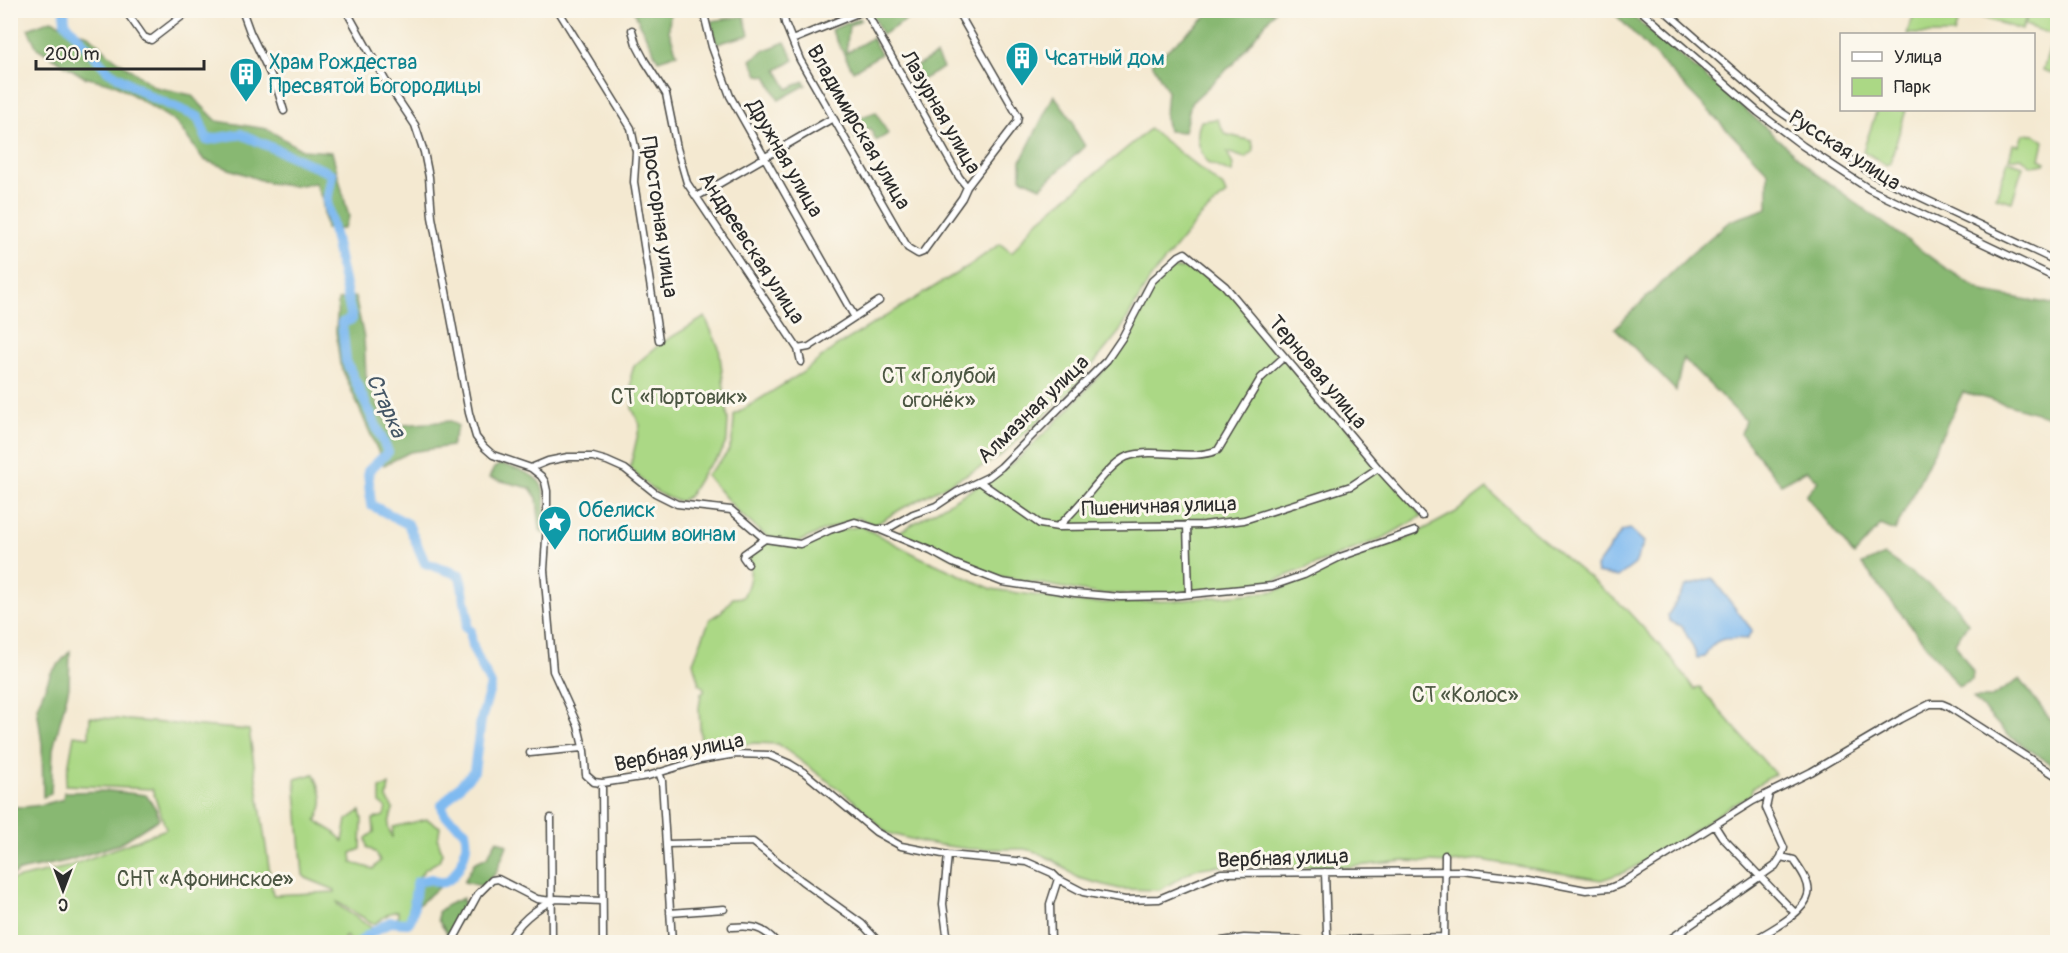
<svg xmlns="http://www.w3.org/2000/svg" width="2068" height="953" font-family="Pangolin,sans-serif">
  <rect width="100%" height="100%" fill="#fbf7ec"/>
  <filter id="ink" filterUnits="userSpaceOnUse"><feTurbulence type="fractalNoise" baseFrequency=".0167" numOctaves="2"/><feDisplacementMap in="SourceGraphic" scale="12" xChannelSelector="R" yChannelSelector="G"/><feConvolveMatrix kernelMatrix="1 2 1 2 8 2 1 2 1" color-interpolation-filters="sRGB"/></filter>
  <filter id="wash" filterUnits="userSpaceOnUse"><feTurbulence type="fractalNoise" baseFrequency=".008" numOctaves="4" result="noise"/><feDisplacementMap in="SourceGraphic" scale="24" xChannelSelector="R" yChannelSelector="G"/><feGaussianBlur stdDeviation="1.35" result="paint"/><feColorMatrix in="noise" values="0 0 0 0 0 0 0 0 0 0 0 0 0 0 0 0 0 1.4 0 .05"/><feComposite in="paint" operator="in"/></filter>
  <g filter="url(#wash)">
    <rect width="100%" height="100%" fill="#f4e9d1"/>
    <path fill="#abd885" stroke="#6b8258" stroke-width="1.5" d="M2030 10 2050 11 2057 13V75L2043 70 2054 35 2025 25Z
      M1915 11V10L1961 11 1954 34H1907Z
      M1975 11V10L2028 11 2022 30 1974 15Z
      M1877 110H1906L1890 163 1886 165 1863 151Z
      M1217 119 1225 134 1252 141 1254 151 1245 158 1227 152 1233 165 1232 173 1207 163C1199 149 1194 136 1201 121Z
      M1150 129 1223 187 1226 194 1200 217 1150 279 1120 331 1073 389 998 458 901 509 875 525 858 518 830 528 796 543 766 536 738 512 706 475C731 451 733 451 734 415L802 373 835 347 967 267 1000 244 1012 253 1034 224Z
      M2023 134 2035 135 2044 141 2040 159 2046 162 2045 164C2030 167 2032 167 2021 157L2009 159 2013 144 2019 145Z
      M2008 161 2023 166 2012 202 1996 197Z
      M1191 268 1225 286 1422 516 1385 537 1271 582 1232 589 1157 594H1098L987 574 899 532 998 474 1017 460 1067 411 1107 367 1131 336 1144 298 1160 276 1171 269Z
      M705 317 719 348 728 420 727 440 720 455 705 469 689 496 681 501C661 499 644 483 630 468L640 425 632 408 631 376 634 366 660 344Z
      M1487 489 1534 532 1624 607 1673 660 1694 689 1700 688 1775 774 1752 788 1751 794 1749 796 1730 806 1664 851 1625 872 1601 880 1482 860 1451 863 1404 861 1348 867 1215 866 1195 869 1160 890 1120 889 1078 878 1053 860 1033 851 1024 849H969L926 843 887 833 852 799 778 744 755 743 705 749 701 747 699 708 701 694 704 692V688L699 684 693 662 710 619 721 612 733 598 743 597C751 581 752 572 748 554L766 542 798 547 834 531 861 526 920 557 992 589 1086 603 1174 601 1276 591 1343 560 1404 540 1456 512Z
      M90 717 249 730 273 895 335 892V890L306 878 303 875 295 779 314 774C322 794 327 801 316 821L334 832 343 841 347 820 360 811 362 819 361 849 351 853 352 863 373 869 380 861 376 853 367 847 366 838 374 832 373 819 384 816 386 808 380 803V788L389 785 387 798 393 809 388 826 392 838 393 827 427 819 440 827 438 840 442 853 439 861 425 869 416 881 410 903 411 918 408 921H398V911L390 913 374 924 337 902 338 905 375 930 360 939 357 942H350L346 936 344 938 346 942H11V880L67 867 166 829 152 789 65 785 74 735 89 737Z"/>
    <path fill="#88b872" stroke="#5a724e" stroke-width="1.5" d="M638 11H675L670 12 669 31 677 54 658 60 634 12Z
      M878 11H910L913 16 882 35 872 13Z
      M1213 11H1275L1236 61 1191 103 1184 132 1168 131 1165 115 1167 90 1152 63Z
      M1612 11H1626L1745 109 1815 173 1944 267 1983 292 2057 305V419L1963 392 1895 531 1881 525 1854 555 1806 496 1818 481 1807 470 1781 484 1741 434 1745 420 1683 358 1676 391 1615 328 1691 254 1730 221 1768 208V172Z
      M744 16 749 35 716 44 711 21Z
      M860 18 861 20 849 26 846 53 872 38 881 54 853 71 831 30Z
      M51 20 90 36 109 54 155 87 191 95 217 121 267 129 302 150 332 152 349 217 343 229H326L322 199 315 183 293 186 269 183 204 160 176 122 117 85 84 77 37 48 28 29Z
      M785 42 794 60 777 70 788 89 804 81 806 85 779 100 766 76 758 75 751 60 763 51Z
      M936 55 943 68 913 85 906 72Z
      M1054 95 1073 121 1075 130 1085 146 1041 187 1021 178V161Z
      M876 112 888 134 876 141 870 128 856 139 852 131 856 119Z
      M355 297 364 338 366 376 383 416 391 426 451 421 458 426 451 446 410 452 384 465 340 364 336 331 338 300Z
      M501 464C552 479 545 485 544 534L540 530 537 498 530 488 489 478 494 468Z
      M1885 555 1952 601 1968 623 1955 643 1973 672 1972 680 1959 687 1862 564Z
      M70 651 69 687 53 749 51 794 43 797 42 744 37 707 51 673Z
      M2020 679 2057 729V768L2009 736 1973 698H1990Z
      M110 791 146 795 156 809 159 819 119 844 67 861 19 871 11 877V806C29 809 45 804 63 799L64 792Z
      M497 840 507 845 496 873 482 886 464 882 474 863 487 857Z
      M432 880 440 886 415 908 413 901 417 883Z
      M463 898 464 915 456 923 449 936 438 920V912L449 904Z"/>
    <path fill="#7fbaf0" stroke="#55728e" stroke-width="1.5" d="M1630 529 1644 542 1635 564 1618 577 1597 573 1596 567 1622 531Z
      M1712 578 1752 630 1747 639C1728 638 1713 636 1705 657L1697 658C1694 646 1687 638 1683 627L1669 621 1668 615 1686 586Z"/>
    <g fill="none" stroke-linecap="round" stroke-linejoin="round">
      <path stroke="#7fbaf0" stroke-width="10" d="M64 10 65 22 107 70 151 97 198 117 207 140 241 134 332 174 327 201 352 319 342 323 346 361 388 452 368 471 371 505 408 524 425 563 460 575 468 618 466 628 471 631C469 646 484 670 491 685L481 720 474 771 442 805 444 814 465 831C466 836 467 841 466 846 464 861 450 893 432 879L417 882C414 894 415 916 408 923L390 922 368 935 360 942"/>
    </g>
  </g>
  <g filter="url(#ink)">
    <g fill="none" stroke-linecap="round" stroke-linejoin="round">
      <g stroke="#494844" stroke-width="9">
        <path id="minor" d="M125 10 144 37 151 40 190 10
          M242 10 250 32 277 88 284 111
          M346 10 385 80 415 125 424 152 429 177 432 217 469 413 476 437 484 447 493 455 531 468 541 476 545 482 547 491V523L544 570 553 671 578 726 584 751 586 775 594 782 602 783 648 776 700 760 736 754 769 755 790 764 805 773 876 832 901 846 948 855 1027 862 1052 873 1058 879 1083 892 1125 900 1159 899 1221 873 1461 871 1528 879 1586 890 1610 888 1622 883 1753 801 1811 772 1901 719 1930 704H1942L1949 707 2058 777
          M558 10 631 128 636 152 634 182 659 340
          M703 10 712 47 730 96 854 316
          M783 10 785 23 800 60 908 248 918 254 923 252 962 198 967 187 959 177 865 10
          M957 10 1018 116 1017 122 967 187
          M1640 10 1758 112 1803 146 1869 189 2058 279
          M1664 10 1778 110 1874 175 2058 262
          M632 30 636 44 645 61 666 94 677 148 687 183 798 349 801 362
          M792 40 865 10
          M696 197 833 118
          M798 349 809 347 879 301
          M531 468 548 461 568 457H593L607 461 625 469 655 493 677 504 731 510 765 539 744 554 743 557 748 564
          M980 482 1040 524 1058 527 1204 525 1244 520 1351 486 1378 468
          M1187 525 1189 594
          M1058 526C1078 511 1107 465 1126 457 1155 446 1189 462 1218 450L1261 378 1284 357
          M881 530 931 551 953 563 1002 582 1075 593 1120 597 1171 596 1272 586 1304 575 1340 557 1415 531
          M765 539 800 544 830 530 855 522 877 529H887L913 514 936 506 957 492 988 477 1001 467 1107 360 1122 338 1152 281 1179 256 1185 253 1225 286 1378 468 1422 516
          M530 753 582 748
          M659 772 662 781 672 942
          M602 783 603 942
          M551 818 552 942
          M1715 826 1722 837 1795 913
          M667 844 753 842 802 881 862 924 875 938V942
          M1325 872 1327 933 1328 938 1333 940 1444 937
          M670 913 724 909
          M732 927C752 925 763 927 776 942
          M452 942 478 894 492 880 498 879 537 899 551 901
          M508 942C518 923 536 908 556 899L602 901
          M948 942 943 904 948 855
          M1051 942 1050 904 1058 879
          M1214 942 1244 938 1300 940 1305 942
          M1444 942 1445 855
          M1666 942 1775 866 1781 857 1784 848 1766 808 1769 794
          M1751 942C1767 932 1804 914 1808 895 1811 883 1800 869 1794 860L1781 857"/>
      </g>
      <use href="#minor" stroke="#fff" stroke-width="6"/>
    </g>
  </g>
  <defs>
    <g id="building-pin" transform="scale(1.725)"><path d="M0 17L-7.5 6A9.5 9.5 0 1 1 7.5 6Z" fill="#0f9aa8" stroke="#fbf7ec"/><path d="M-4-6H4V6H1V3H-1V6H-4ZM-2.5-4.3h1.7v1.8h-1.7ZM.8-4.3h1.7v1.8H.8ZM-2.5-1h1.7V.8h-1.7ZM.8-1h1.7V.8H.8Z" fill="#fff"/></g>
    <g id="sight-pin" transform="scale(1.725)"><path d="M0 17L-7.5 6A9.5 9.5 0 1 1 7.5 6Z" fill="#0f9aa8" stroke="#fbf7ec"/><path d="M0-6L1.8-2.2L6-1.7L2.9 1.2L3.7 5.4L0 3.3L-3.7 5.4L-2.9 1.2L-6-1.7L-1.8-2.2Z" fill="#fff"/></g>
  </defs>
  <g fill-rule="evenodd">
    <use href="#building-pin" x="1022" y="58"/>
    <use href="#building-pin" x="246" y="74"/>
    <use href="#sight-pin" x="555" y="522"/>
  </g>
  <g text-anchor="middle" stroke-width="6" stroke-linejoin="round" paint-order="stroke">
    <g font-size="21" fill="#0d838f" stroke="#fbf7ec" text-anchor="start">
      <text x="1045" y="65">Чсатный дом</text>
      <text x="269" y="69">Храм Рождества<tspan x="269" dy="24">Пресвятой Богородицы</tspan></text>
      <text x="578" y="517">Обелиск<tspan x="578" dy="24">погибшим воинам</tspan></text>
    </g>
    <g font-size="21" fill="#2b2b2b" stroke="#fbf7ec">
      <text transform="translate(941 112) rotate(60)" y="7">Лазурная улица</text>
      <text transform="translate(859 127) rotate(60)" y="7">Владимирская улица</text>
      <text transform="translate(1845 150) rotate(33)" y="7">Русская улица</text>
      <text transform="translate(785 158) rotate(60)" y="7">Дружная улица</text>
      <text transform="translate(660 217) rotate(82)" y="7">Просторная улица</text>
      <text transform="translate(752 248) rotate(57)" y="7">Андреевская улица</text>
      <text transform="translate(1318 372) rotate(50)" y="7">Терновая улица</text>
      <text transform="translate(1033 409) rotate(-44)" y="7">Алмазная улица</text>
      <text transform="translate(1159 506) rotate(-2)" y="7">Пшеничная улица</text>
      <text transform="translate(679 752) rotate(-11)" y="7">Вербная улица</text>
      <text transform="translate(1283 858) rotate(-2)" y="7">Вербная улица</text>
    </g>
    <g font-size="21" fill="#4b5642" stroke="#fbf7ec">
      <text x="939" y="383">СТ «Голубой<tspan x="939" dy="24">огонёк»</tspan></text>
      <text x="679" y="404">СТ «Портовик»</text>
      <text x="1465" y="702">СТ «Колос»</text>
      <text x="205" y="886">СНТ «Афонинское»</text>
    </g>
    <g font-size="22" font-style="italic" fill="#445666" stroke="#fbf7ec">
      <text transform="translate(387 405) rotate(66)" y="8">Старка</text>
    </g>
  </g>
  <rect width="2068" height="953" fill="none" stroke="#fbf7ec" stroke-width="36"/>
  <rect x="1840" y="33" width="195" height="78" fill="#fbf7ec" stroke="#a8a59f" stroke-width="1.5"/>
  <rect x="1852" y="52" width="30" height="9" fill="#ffffff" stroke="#a8a59f" stroke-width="1.5"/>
  <text x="1894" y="63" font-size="18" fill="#2b2b2b">Улица</text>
  <rect x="1852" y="78" width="30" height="18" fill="#abd885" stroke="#a8a59f" stroke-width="1.5"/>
  <text x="1894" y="93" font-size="18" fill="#2b2b2b">Парк</text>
  <g transform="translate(63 890) rotate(180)" stroke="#fbf7ec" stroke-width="4.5" paint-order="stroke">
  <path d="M0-4.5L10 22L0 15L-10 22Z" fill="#2b2b2b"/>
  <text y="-9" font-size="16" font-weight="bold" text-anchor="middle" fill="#2b2b2b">С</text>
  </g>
  <path d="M36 60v9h168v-9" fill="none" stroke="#2b2b2b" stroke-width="3"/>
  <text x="45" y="60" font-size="18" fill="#2b2b2b" stroke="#fbf7ec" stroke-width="4.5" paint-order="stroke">200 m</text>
</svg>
